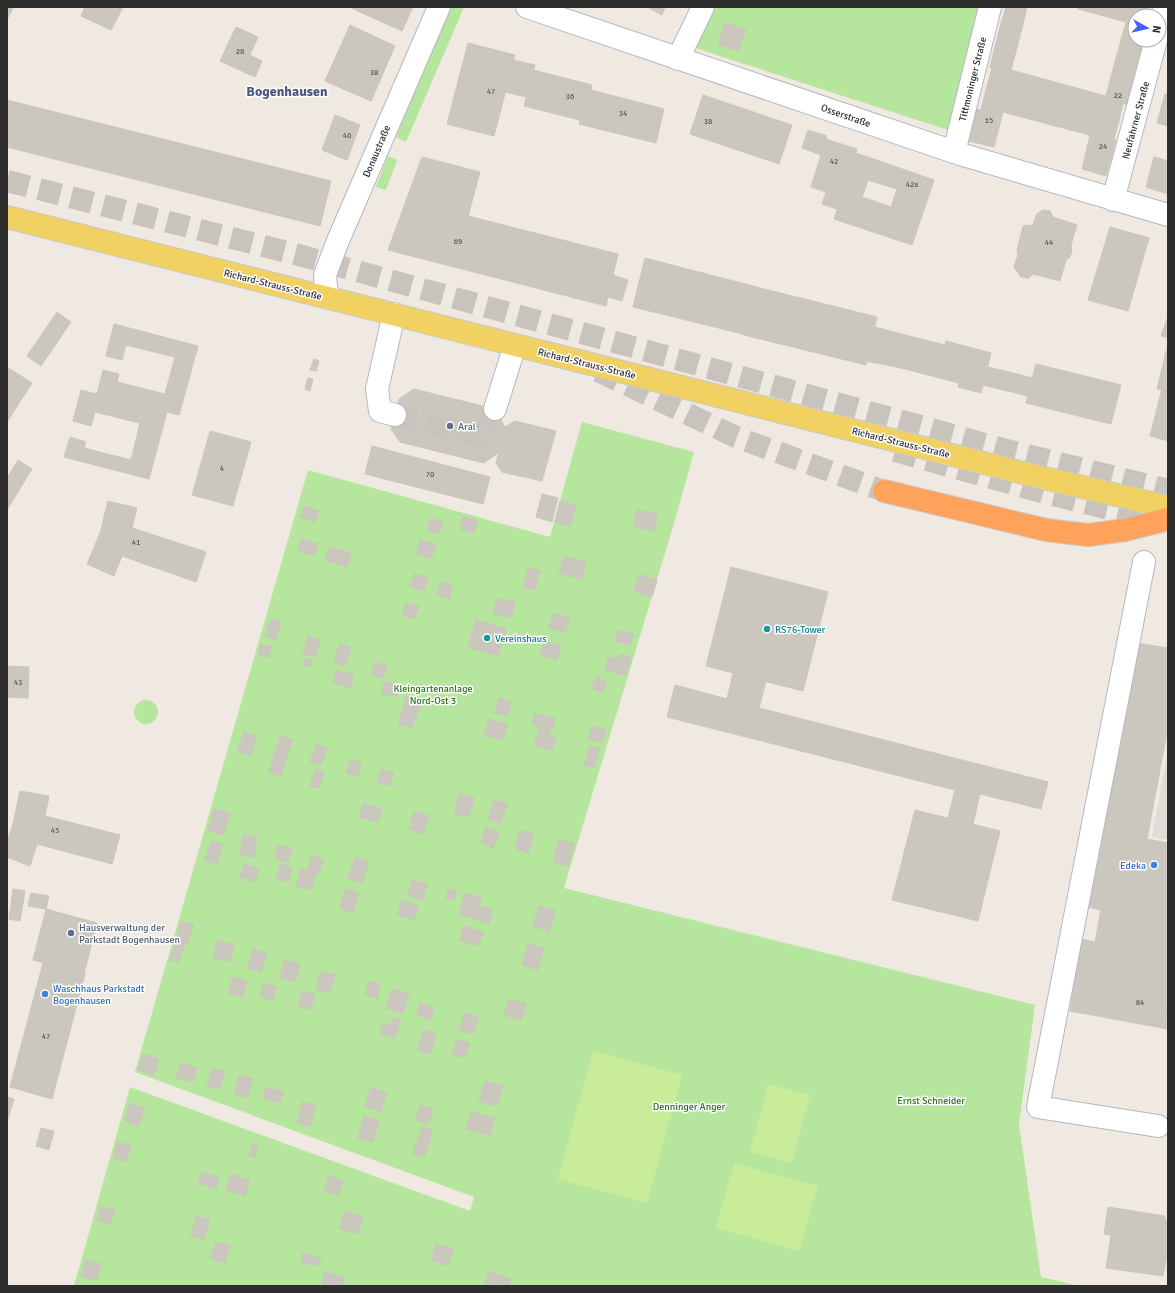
<svg xmlns="http://www.w3.org/2000/svg" width="1175" height="1293" font-family="Signika,sans-serif">
  <rect width="100%" height="100%" fill="#efe9e1"/>
  <path fill="#b6e59e" d="M449 7H464L406 142 396 137Z
    M715 7H979L948 130 695 48Z
    M388 156 397 160 386 190 376 187Z
    M582 422 694 452 675 520 564 888 1035 1005 1019 1124 1041 1277 1080 1286H74L130 1087 470 1211 474 1197 135 1072 308 470 550 537Z
    M134 712a12 12 0 1 1 24 0a12 12 0 1 1-24 0Z"/>
  <path fill="#c9ec9a" d="M593 1051 682 1075 647 1203 558 1179Z
    M768 1084 810 1095 792 1163 750 1152Z
    M734 1163 818 1186 799 1251 716 1228Z"/>
  <path fill="#dfdcd8" d="M1168 750V840L1152 837Z"/>
  <path fill="#cbc7bf" stroke="#cbc5ba" fill-rule="evenodd" d="M7 7 13 8 7 20Z
    M85 7H123L111 30 81 16Z
    M349 7H413L402 31Z
    M647 7H665L662 15Z
    M1006 7H1027L1021 32 1000 27Z
    M1079 7H1148L1146 16H1135V40H1145L1138 64 1116 58 1126 22 1078 9Z
    M725 23 746 30 738 51 718 44Z
    M350 25 395 46 371 101 325 81Z
    M236 27 258 37 250 55 262 61 255 77 220 61Z
    M1000 27 1021 32 1011 70 1058 83 1053 103 987 86 992 68 990 67Z
    M468 43 515 55 494 136 447 124Z
    M1116 58 1138 64 1127 105 1123 103 1119 121 1053 103 1058 83 1106 96Z
    M513 60 535 65 526 97 505 92Z
    M533 70 592 85 591 90 664 109 656 143 579 124 580 120 524 106Z
    M987 86 1053 103 1048 124 1003 112 994 147 969 141 977 109 981 110Z
    M1165 94 1168 95V126L1157 123Z
    M703 95 792 125 779 164 690 134Z
    M7 100 331 181 320 226 7 147Z
    M1053 103 1119 121 1114 139 1116 140 1106 176 1082 169 1090 135 1048 124Z
    M335 115 360 125 347 160 322 150Z
    M808 130 827 136 821 155 802 148Z
    M826 139 857 149 837 209 822 204 826 192 811 187Z
    M856 153 934 180 912 245 834 219ZM868 180 897 189 891 207 862 197Z
    M422 157 480 172 468 216 618 254 606 306 388 250Z
    M1154 157 1168 161V194L1146 187Z
    M1043 210 1050 211 1053 217 1077 225 1071 245 1072 251 1070 257 1066 260 1060 281 1033 274 1029 278 1021 277 1014 267 1018 255 1017 250 1023 226 1033 225 1037 214Z
    M1110 227 1149 238 1128 311 1088 300Z
    M645 258 749 285 731 331 633 307Z
    M613 275 628 280 622 301 608 297Z
    M749 285 764 289 752 337 731 331Z
    M764 289 877 317 866 365 752 337Z
    M57 312 71 322 41 366 27 356Z
    M1168 316V338L1161 336Z
    M114 324 198 346 179 415 97 394 103 370 119 374 117 382 165 394 175 357 126 345 122 360 106 356Z
    M875 327 905 335 897 367 866 361Z
    M905 335 945 345 946 341 991 353 981 393 958 387 959 383 897 367Z
    M1168 344V391L1157 389Z
    M314 359 319 361 316 371 310 370Z
    M1036 364 1121 385 1111 424 1026 403Z
    M7 367 32 383 7 422Z
    M988 367 1033 378 1028 396 983 385Z
    M308 378 313 379 310 391 305 389Z
    M414 389 495 409 505 427 499 452 484 463 400 442 391 429 399 399Z
    M1162 389 1168 391V441L1150 436Z
    M81 390 167 412 149 479 64 457 70 437 86 442 84 448 131 460 140 423 95 412 91 426 73 421Z
    M515 421 556 431 542 481 502 472 496 463 505 427Z
    M210 431 251 442 233 506 192 495Z
    M372 446 490 477 483 504 365 474Z
    M18 460 32 469 7 510V478Z
    M542 494 558 498 552 522 536 517Z
    M108 501 137 508 132 528 206 552 196 582 122 556 114 576 87 564 100 533Z
    M560 501 576 505 571 526 555 522Z
    M304 506 319 511 315 522 300 517Z
    M637 510 658 515 653 531 633 526Z
    M463 517 477 520 474 533 460 529Z
    M431 518 443 522 439 534 427 530Z
    M301 539 318 544 314 556 297 550Z
    M420 540 436 545 431 559 416 553Z
    M330 547 351 553 347 567 325 560Z
    M564 556 586 562 581 579 559 573Z
    M731 567 828 592 803 691 706 666Z
    M528 568 540 571 535 590 523 587Z
    M414 574 428 578 424 591 410 587Z
    M639 574 657 580 652 597 634 591Z
    M441 582 453 586 449 599 437 595Z
    M497 598 515 603 511 618 493 613Z
    M406 603 419 607 414 619 402 615Z
    M554 613 570 618 565 633 549 628Z
    M271 619 281 622 276 640 265 636Z
    M476 620 506 629 498 656 468 647Z
    M618 630 634 634 630 645 615 641Z
    M308 636 320 640 315 657 303 653Z
    M544 641 561 646 557 660 540 655Z
    M1136 643 1168 648V727L1147 839 1168 843V927L1115 917 1100 995 1168 1008V1029L1070 1011 1082 939 1095 942 1101 910 1088 907Z
    M261 644 272 647 268 658 258 654Z
    M340 644 351 648 345 666 334 662Z
    M620 654 631 657 626 676 605 670 608 657 619 659Z
    M305 658 312 660 310 667 303 665Z
    M375 662 387 666 383 679 371 675Z
    M7 666 29 667 28 698 7 697Z
    M337 670 354 675 350 688 333 683Z
    M733 673 766 681 759 708 1048 782 1041 809 980 794 973 824 948 818 955 790 667 717 675 685 727 699Z
    M596 677 607 682 603 693 592 688Z
    M385 681 401 686 397 697 381 693Z
    M406 697 421 702 412 728 398 724Z
    M499 698 512 702 507 716 495 713Z
    M535 713 555 719 551 730 532 724Z
    M489 719 507 724 503 740 484 735Z
    M592 726 606 730 602 743 588 739Z
    M540 727 551 731 549 736 556 739 552 751 534 745Z
    M244 732 257 737 251 756 238 751Z
    M281 736 293 740 286 759 274 755Z
    M316 744 327 748 321 765 310 762Z
    M590 746 600 749 594 768 584 765Z
    M274 755 286 759 281 776 269 772Z
    M350 760 362 763 358 776 346 773Z
    M315 769 324 772 319 788 310 786Z
    M381 769 394 773 390 786 377 782Z
    M20 791 49 796 45 816 120 835 112 864 37 844 30 866 7 857V842L13 824Z
    M460 794 474 798 469 817 454 813Z
    M494 800 507 804 501 823 488 819Z
    M363 803 382 809 378 822 359 817Z
    M214 809 230 813 223 835 208 831Z
    M915 810 1000 831 978 921 892 900Z
    M414 811 429 816 423 834 409 829Z
    M486 827 499 832 493 848 481 843Z
    M521 830 534 834 528 853 515 848Z
    M243 835 257 837 254 857 240 855Z
    M559 840 574 844 568 866 553 862Z
    M211 841 223 844 217 864 205 860Z
    M278 845 292 848 288 862 275 859Z
    M312 856 323 860 319 874 307 871Z
    M355 857 369 862 362 883 348 878Z
    M244 864 259 869 255 882 240 877Z
    M281 864 292 868 288 882 276 879Z
    M301 869 316 874 311 890 296 886Z
    M412 880 427 884 422 900 407 896Z
    M13 889 25 891 20 921 9 919Z
    M345 889 359 893 353 912 340 908Z
    M448 889 456 891 454 900 446 898Z
    M31 893 49 896 46 909 28 906Z
    M465 893 482 898 475 919 459 914Z
    M402 900 418 905 414 920 397 915Z
    M480 906 493 910 489 924 475 919Z
    M539 906 555 911 549 931 533 926Z
    M46 909 97 923 84 974 33 960Z
    M1115 917 1168 927V1008L1100 995Z
    M181 921 194 925 188 943 176 940Z
    M464 926 483 932 479 946 459 940Z
    M176 940 185 942 179 962 170 960Z
    M218 940 234 945 229 962 213 957Z
    M528 944 544 948 538 970 522 965Z
    M253 949 267 953 261 972 247 968Z
    M285 960 300 964 295 982 280 977Z
    M43 963 85 974 52 1099 10 1087Z
    M321 971 335 975 330 993 316 989Z
    M233 977 247 981 242 997 228 993Z
    M368 981 380 984 377 998 365 994Z
    M264 983 277 987 273 1000 260 996Z
    M392 989 409 994 403 1013 386 1008Z
    M302 991 315 995 310 1010 298 1006Z
    M509 999 526 1004 521 1020 504 1015Z
    M420 1003 434 1007 431 1020 417 1015Z
    M465 1013 479 1017 473 1034 459 1030Z
    M393 1017 401 1020 395 1038 380 1033 383 1023 391 1026Z
    M424 1030 436 1034 430 1054 417 1050Z
    M457 1039 470 1044 465 1058 452 1054Z
    M143 1054 159 1059 154 1075 138 1070Z
    M180 1063 197 1068 193 1082 176 1078Z
    M212 1068 225 1071 220 1089 207 1085Z
    M239 1075 253 1079 247 1098 234 1094Z
    M485 1081 503 1086 497 1106 479 1101Z
    M266 1087 283 1092 280 1103 263 1098Z
    M371 1087 387 1093 380 1112 365 1106Z
    M7 1097 14 1099 7 1122Z
    M302 1102 316 1105 310 1127 297 1123Z
    M130 1103 145 1108 139 1126 124 1121Z
    M421 1105 433 1109 428 1124 416 1120Z
    M471 1112 495 1118 490 1135 466 1129Z
    M364 1116 379 1121 373 1142 358 1138Z
    M422 1127 433 1131 424 1157 413 1153Z
    M41 1128 54 1131 49 1150 36 1146Z
    M118 1142 131 1146 126 1162 113 1158Z
    M252 1144 258 1146 255 1157 249 1156Z
    M202 1172 219 1178 216 1189 198 1183Z
    M231 1174 250 1180 245 1196 226 1190Z
    M329 1176 343 1181 339 1195 324 1191Z
    M101 1206 115 1210 110 1224 97 1220Z
    M1108 1207 1165 1216V1220L1168 1221V1250L1163 1276 1106 1268 1111 1235 1104 1234Z
    M345 1211 363 1217 358 1234 339 1228Z
    M197 1216 210 1220 204 1240 191 1236Z
    M216 1242 230 1246 224 1263 210 1259Z
    M436 1244 453 1249 448 1266 431 1260Z
    M303 1253 321 1259 319 1266 301 1261Z
    M86 1260 101 1264 96 1280 81 1276Z
    M325 1272 344 1277 342 1286H321Z
    M489 1272 511 1279 508 1286 484 1285Z"/>
  <g fill="none" stroke-linecap="round" stroke-linejoin="round">
    <path stroke="#c8c4bd" stroke-width="22" stroke-dasharray="22 11" stroke-linecap="butt" d="M395 415 480 436 495 409"/>
    <path stroke="#c8c4bd" stroke-width="22" stroke-dasharray="22 11" stroke-linecap="butt" d="M7 181 295 254 1007 450 1168 490
      M598 371 736 437 884 491
      M895 451 1045 493 1165 523"/>
    <g stroke="#b4b7c1" stroke-width="24">
      <path id="minor" d="M527 7 960 154 1168 215
        M1159 29 1165 7
        M678 59 703 7
        M954 152 990 7
        M1113 200 1156 40
        M327 298 325 275 337 243 439 7
        M394 314 377 389 380 411 395 415
        M495 409 515 345
        M1144 562 1038 1107 1158 1126"/>
    </g>
    <g stroke="#c9c9c9" stroke-width="24">
      <path id="major" d="M7 217 1031 475 1168 507"/>
    </g>
    <g stroke="#c9c9c9" stroke-width="24">
      <path id="highway" d="M884 491 1046 530 1088 535 1125 530 1168 519"/>
    </g>
    <use href="#minor" stroke="#fff" stroke-width="22"/>
    <use href="#major" stroke="#f2d163" stroke-width="22"/>
    <use href="#highway" stroke="#ffa35c" stroke-width="22"/>
  </g>
  <g fill="#5c6f8a" stroke="#fff" stroke-width="1.5">
    <circle cx="450" cy="426" r="4"/>
    <circle cx="71" cy="933" r="4"/>
  </g>
  <g fill="#0f9aa8" stroke="#fff" stroke-width="1.5">
    <circle cx="767" cy="629" r="4"/>
    <circle cx="487" cy="638" r="4"/>
  </g>
  <g fill="#3f7fe0" stroke="#fff" stroke-width="1.5">
    <circle cx="1154" cy="865" r="4"/>
    <circle cx="45" cy="994" r="4"/>
  </g>
  <g text-anchor="middle" stroke-width="3" stroke-linejoin="round" paint-order="stroke">
    <g font-size="8" fill="#555452">
      <text x="240" y="54">28</text>
      <text x="374" y="75">38</text>
      <text x="491" y="94">47</text>
      <text x="1118" y="98">22</text>
      <text x="570" y="99">36</text>
      <text x="623" y="116">34</text>
      <text x="989" y="123">15</text>
      <text x="708" y="124">38</text>
      <text x="347" y="138">40</text>
      <text x="1103" y="149">24</text>
      <text x="834" y="164">42</text>
      <text x="912" y="187">42a</text>
      <text x="458" y="244">69</text>
      <text x="1049" y="245">44</text>
      <text x="222" y="471">4</text>
      <text x="430" y="477">70</text>
      <text x="136" y="545">41</text>
      <text x="18" y="685">43</text>
      <text x="55" y="833">45</text>
      <text x="1140" y="1005">84</text>
      <text x="46" y="1039">47</text>
    </g>
    <g font-size="10" fill="#2e2e2e" stroke="#fff">
      <text transform="translate(972 79) rotate(-76)" y="4">Tittmoninger Straße</text>
      <text transform="translate(846 115) rotate(19)" y="4">Osserstraße</text>
      <text transform="translate(1135 120) rotate(-75)" y="4">Neufahrner Straße</text>
      <text transform="translate(376 151) rotate(-67)" y="4">Donaustraße</text>
      <text transform="translate(273 284) rotate(14)" y="4">Richard-Strauss-Straße</text>
      <text transform="translate(587 363) rotate(14)" y="4">Richard-Strauss-Straße</text>
      <text transform="translate(901 442) rotate(14)" y="4">Richard-Strauss-Straße</text>
    </g>
    <g font-size="10" fill="#4e5e75" stroke="#fff" text-anchor="start">
      <text x="458" y="430">Aral</text>
      <text x="79" y="931">Hausverwaltung der<tspan x="79" dy="12">Parkstadt Bogenhausen</tspan></text>
    </g>
    <g font-size="10" fill="#0d838f" stroke="#fff" text-anchor="start">
      <text x="775" y="633">RS76-Tower</text>
      <text x="495" y="642">Vereinshaus</text>
    </g>
    <g font-size="10" fill="#2c6e1b" stroke="#fff">
      <text x="433" y="692">Kleingartenanlage<tspan x="433" dy="12">Nord-Ost 3</tspan></text>
      <text x="931" y="1104">Ernst Schneider</text>
      <text x="689" y="1110">Denninger Anger</text>
    </g>
    <g font-size="10" fill="#366cbe" stroke="#fff" text-anchor="end">
      <text x="1146" y="869">Edeka</text>
      <text x="53" y="992" text-anchor="start">Waschhaus Parkstadt<tspan x="53" dy="12">Bogenhausen</tspan></text>
    </g>
    <g font-size="14" font-weight="bold" fill="#4d5680" stroke="#fff">
      <text x="287" y="96">Bogenhausen</text>
    </g>
  </g>
  <rect width="1175" height="1293" fill="none" stroke="#2e2e2e" stroke-width="16"/>
  <g transform="translate(1147 28) rotate(98)"><circle r="19" fill="#ffffff" stroke="#ababab"/>
  <path d="M0-3L7 15L0 10L-7 15Z" fill="#4264fb"/>
  <text y="-6" font-size="11" font-weight="bold" text-anchor="middle" fill="#2e2e2e">N</text>
  </g>
</svg>
